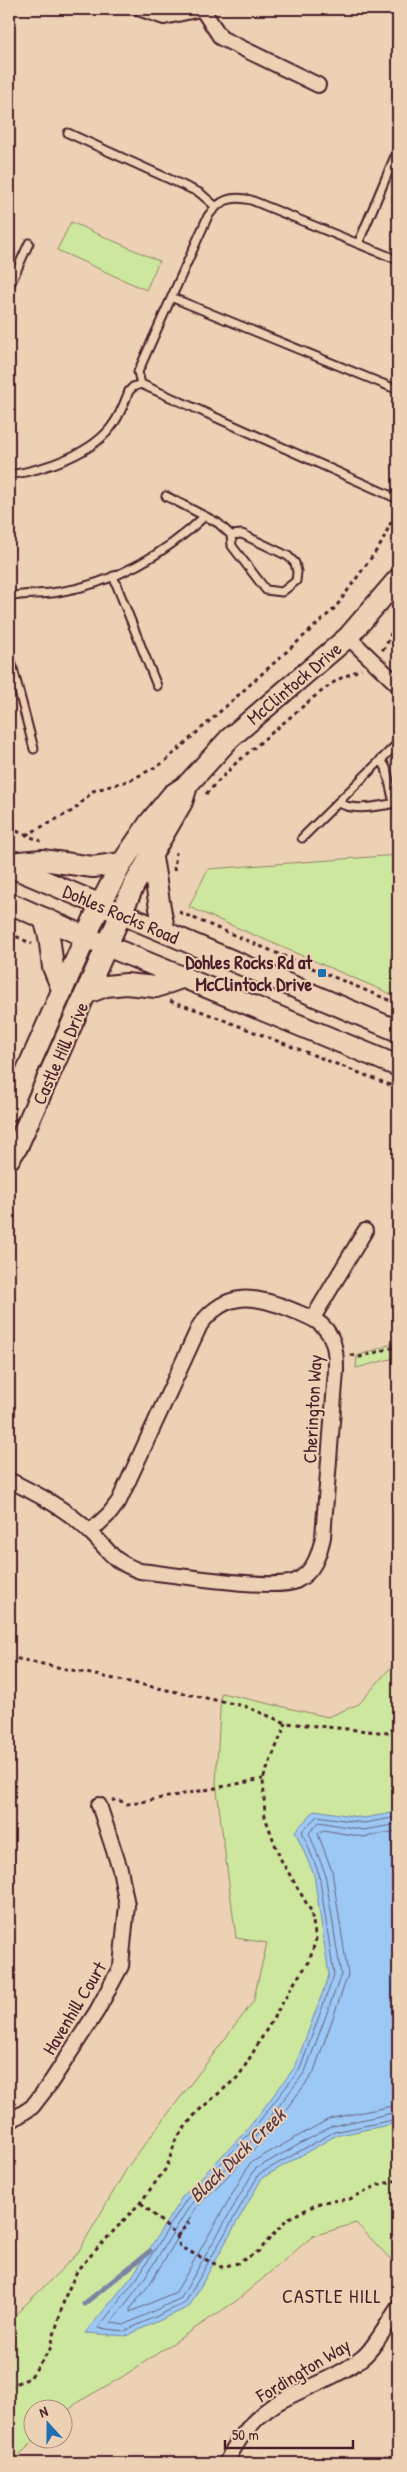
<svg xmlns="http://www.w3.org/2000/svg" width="407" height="2472" font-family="'Patrick Hand',sans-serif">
  <rect width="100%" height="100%" fill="#edd1b4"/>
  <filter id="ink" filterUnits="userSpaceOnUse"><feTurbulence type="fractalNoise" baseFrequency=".02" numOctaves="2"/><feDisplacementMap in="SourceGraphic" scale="10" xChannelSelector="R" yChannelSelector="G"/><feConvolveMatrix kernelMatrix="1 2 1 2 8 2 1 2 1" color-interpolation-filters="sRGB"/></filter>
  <g filter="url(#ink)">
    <path fill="#cde89e" stroke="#8c8464" d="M71 222 159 261 146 290 57 250Z
      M398 855V997L189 907 208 869Z
      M398 1342V1357L356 1368 357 1356Z
      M398 1659V2267L356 2223 313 2236 236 2301 122 2377 78 2402 63 2415 62 2410H32V2440H36L9 2463V2321L77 2254 129 2165 253 2002 267 1943 236 1938 216 1783 221 1693 328 1717 359 1704Z"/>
    <path fill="#9bc8f5" stroke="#7b84a4" d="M315 1810 364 1818 398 1812V2123L335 2136 262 2178 189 2307 126 2336 85 2333 133 2275 182 2197 247 2130 295 2067 329 1975 314 1875 295 1831Z"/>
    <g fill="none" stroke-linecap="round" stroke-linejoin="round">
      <path stroke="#6a637c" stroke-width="1" d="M398 1817 364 1823 317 1816 302 1831 319 1874 334 1975 300 2069 250 2133 186 2200 137 2278 98 2328 125 2331 185 2303 259 2174 334 2132 398 2119
        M398 1824 364 1830 319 1822 309 1833 325 1873 341 1975 305 2072 255 2137 191 2204 142 2282 111 2323 124 2325 181 2298 255 2169 332 2126 398 2112
        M398 1831 364 1837 323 1830 318 1834 332 1871 348 1975 313 2074 261 2142 196 2208 149 2285 130 2309V2312L176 2292 250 2163 329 2119 398 2105"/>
      <path stroke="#7b84a4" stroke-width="5" d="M84 2304 150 2251"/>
      <g stroke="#4a1f2b" stroke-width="11">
        <path id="lane" d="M68 133 200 193 215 206
          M358 244 398 149
          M9 287 29 243
          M173 298 398 390
          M141 384 138 372 208 216C220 200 231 195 251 200L398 260
          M9 475C43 470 94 454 114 423 121 413 125 401 129 391L133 387 141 384 398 499
          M166 496 218 523 231 535 232 546 266 590 282 592 296 581 297 572 295 563 288 556 242 534 231 535
          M113 576 157 686
          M9 597C25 593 42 595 58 592 113 584 165 554 205 516
          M9 653 34 749
          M381 759 386 768 394 803
          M338 802C353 813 381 805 398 803
          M302 838 398 743"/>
      </g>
      <g stroke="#4a1f2b" stroke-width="18">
        <path id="street" d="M141 9 164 17 200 9
          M202 9 221 38 318 85
          M348 637 398 685
          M313 1318 365 1231
          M9 1480C37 1494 67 1509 90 1532 111 1552 110 1560 140 1571 169 1574 275 1591 296 1581 314 1572 319 1555 323 1537L336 1371C336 1359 336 1345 329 1334 321 1320 306 1316 292 1310 255 1295 226 1290 200 1325L119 1501 110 1513 90 1532
          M9 2122 32 2107 49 2085 97 2011 121 1966 127 1905 120 1869 99 1805
          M226 2463C237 2440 254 2417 277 2403 305 2387 337 2378 362 2358 375 2348 388 2322 398 2308"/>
      </g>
      <g stroke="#4a1f2b" stroke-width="24">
        <path id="secondary" d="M151 854C157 880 158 906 165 932
          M9 863 42 860 93 867 122 863
          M9 866 398 1031
          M9 903 107 946 398 1066
          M44 918 49 936 53 967 62 989
          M87 993 106 986 126 984 156 987 184 977
          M9 1111 100 905 122 863 150 822 172 795 187 785 230 738 348 637 398 579
          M9 1159 17 1147 133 887 182 802 186 789"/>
      </g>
      <path stroke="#4a1f2b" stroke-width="3" stroke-dasharray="4 4" stroke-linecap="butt" d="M382 650C390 643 391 628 398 619
        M206 794 236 763 314 697 337 680 361 669
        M9 828 41 841
        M26 835 74 810 93 791 131 780 163 763 335 608 381 544 397 509
        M174 871 176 852
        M179 912 398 1004
        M9 933 32 944
        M170 1001 203 1012 398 1088
        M351 1355 360 1357 398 1346
        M9 1657 244 1706 286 1723 388 1733 398 1724
        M112 1801 116 1799 127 1804 136 1803 263 1779
        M141 2203 177 2236 180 2247 221 2267 238 2263 259 2251 287 2219 322 2202 350 2199 378 2185 398 2180
        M177 2236 189 2222
        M9 2386 30 2378 50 2349 65 2297 78 2269 140 2203 167 2167 176 2139 197 2112 239 2076 296 1980 309 1962 316 1939 311 1911 280 1858 265 1817 263 1779 286 1723"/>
      <use href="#lane" stroke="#edd1b4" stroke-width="7"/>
      <use href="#street" stroke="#edd1b4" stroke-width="14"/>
      <use href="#secondary" stroke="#edd1b4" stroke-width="20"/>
    </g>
  </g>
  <rect fill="#1f6fb2" stroke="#edd1b4" stroke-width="2" x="317" y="968" width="10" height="10" rx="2.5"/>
  <g text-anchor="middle" stroke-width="4" stroke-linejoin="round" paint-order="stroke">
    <g font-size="19" fill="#4a1f2b" stroke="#edd1b4">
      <text transform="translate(294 683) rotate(-40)" y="7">McClintock Drive</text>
      <text transform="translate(121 914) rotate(23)" y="7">Dohles Rocks Road</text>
      <text transform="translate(60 1053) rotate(-66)" y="7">Castle Hill Drive</text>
      <text transform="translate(312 1409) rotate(-87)" y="7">Cherington Way</text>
      <text transform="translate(74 2008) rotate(-59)" y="7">Havenhill Court</text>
      <text transform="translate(303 2370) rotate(-31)" y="7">Fordington Way</text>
    </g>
    <g font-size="19" font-weight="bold" fill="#4a1f2b" stroke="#edd1b4" text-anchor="end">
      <text x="312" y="969">Dohles Rocks Rd at<tspan x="312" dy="22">McClintock Drive</tspan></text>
    </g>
    <g font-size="20" font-style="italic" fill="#563849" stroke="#edd1b4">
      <text transform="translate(237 2155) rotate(-44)" y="7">Black Duck Creek</text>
    </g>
    <g font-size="20" letter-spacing="1" fill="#4a1f2b" stroke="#edd1b4">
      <text x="332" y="2303">CASTLE HILL</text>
    </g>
  </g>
  <rect width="407" height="2472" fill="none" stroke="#edd1b4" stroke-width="30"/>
  <rect x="15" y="15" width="377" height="2442" fill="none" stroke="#4a1f2b" stroke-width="2" filter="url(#ink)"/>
  <g transform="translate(48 2424) rotate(339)"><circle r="24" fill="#edd1b4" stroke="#ac8a7d"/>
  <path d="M0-4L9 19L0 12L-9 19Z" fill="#1f6fb2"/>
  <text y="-8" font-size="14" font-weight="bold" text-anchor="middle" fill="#4a1f2b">N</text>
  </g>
  <path d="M225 2440v8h128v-8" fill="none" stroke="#4a1f2b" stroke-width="2.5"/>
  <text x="232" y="2440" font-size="15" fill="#4a1f2b" stroke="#edd1b4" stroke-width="4" paint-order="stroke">50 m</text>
</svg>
